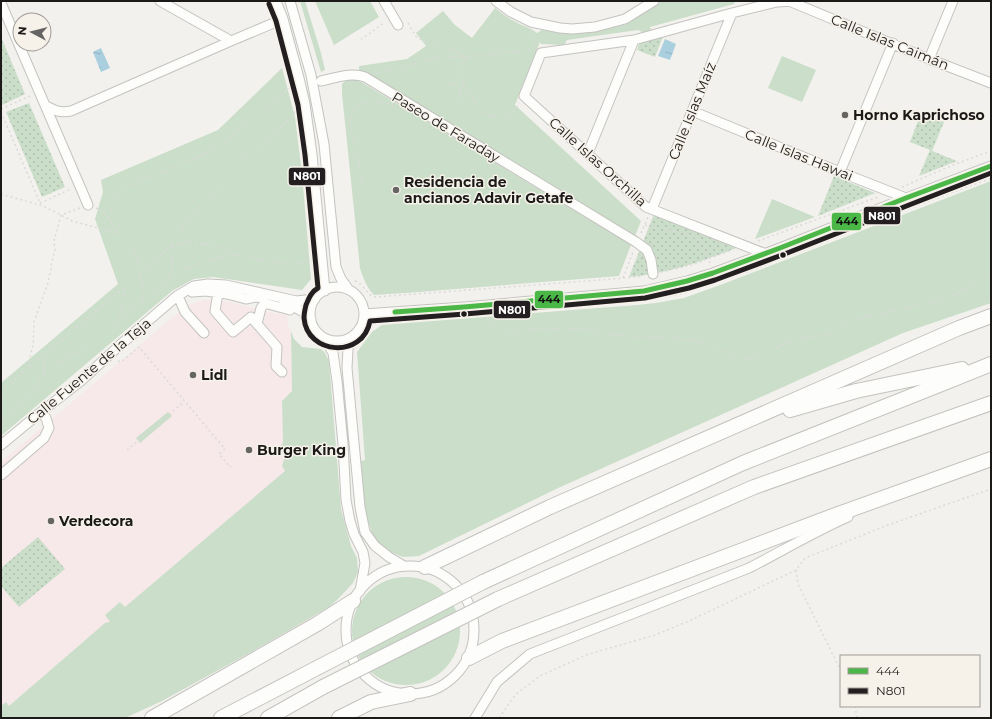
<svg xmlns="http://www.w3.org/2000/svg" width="992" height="719" font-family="Montserrat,sans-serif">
  <defs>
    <pattern id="garden-dots" width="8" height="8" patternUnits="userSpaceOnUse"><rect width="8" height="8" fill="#cadec9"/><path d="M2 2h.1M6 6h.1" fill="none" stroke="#adbeac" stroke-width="1.8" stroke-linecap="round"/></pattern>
    <pattern id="water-ripples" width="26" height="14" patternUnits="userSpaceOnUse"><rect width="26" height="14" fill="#aacfdf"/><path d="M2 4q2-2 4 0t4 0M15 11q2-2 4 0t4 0" fill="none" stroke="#92b1bf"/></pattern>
  </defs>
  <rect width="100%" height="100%" fill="#f3f1ed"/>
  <path fill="#f7e8ea" d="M203 300 224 301 287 316 288 325 291 331 292 391 282 401 283 443 278 448 285 456 282 466 285 471 125 607 120 602 105 615 111 622 105 623 9 706H1V462L186 306Z"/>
  <path fill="#cadec9" d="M300 1H305L321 53 325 70 321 72Z
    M315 1H370L379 17 334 45Z
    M661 1H735L734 4 650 27 652 33H644L638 30 567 40 564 45 541 44 540 42 515 105 641 221 635 236 368 74 359 71V66L407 59 426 46 416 33 443 11 455 25 472 38 495 8C501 13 507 17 514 21 522 26 530 27 537 33L542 30 559 33 571 34 595 32 627 24 658 4Z
    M782 56 816 70 802 102 768 88Z
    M282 68 295 117 302 174 311 279 302 290 213 277 194 279 172 291 1 436V383L118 284 95 219 103 192 101 180 218 130Z
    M350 78 358 80 631 245 619 276 405 293 374 295C367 288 363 278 360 268L342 94V84L346 80Z
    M991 181V303L903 333 556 489 419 556 403 557 391 552 382 547 373 536 367 519 363 495 361 461 365 460 357 352 372 332 382 325 637 305 656 303 684 298 723 284Z
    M772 199 815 217 755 239Z
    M291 331 294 339 302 347 321 349 325 353 329 361 341 509 351 546 357 558 358 572 353 583 338 599 329 607 269 642 162 701 125 718H1V706L6 702 9 706 105 623 110 622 105 615 120 602 125 607 285 471 282 466 285 456 278 448 283 443 282 401 292 391Z
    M168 412 172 416 140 443 136 438Z
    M352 631a54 54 0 1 1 108 0a54 54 0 1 1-108 0Z"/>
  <path fill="url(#garden-dots)" d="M663 36 655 57 637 50 640 42Z
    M1 37 25 94 2 105 1 102Z
    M29 103 65 187 42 197 6 112Z
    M921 113 944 122 932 151 957 161 919 176 930 150 910 142Z
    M834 176 875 193 818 216Z
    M654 214 739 247C703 261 667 274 629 277Z
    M38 537 65 569 19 607 1 586V568Z"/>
  <path fill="url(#water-ripples)" d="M665 39 676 44 670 60 658 56Z
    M101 48 110 68 101 72 93 52Z"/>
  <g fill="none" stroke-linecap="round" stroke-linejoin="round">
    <g stroke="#c4c3bf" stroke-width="11">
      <path id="minor" d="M160 1 231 41
        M276 1 283 19 299 78 305 104 312 154 325 291
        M290 1 311 75 324 144 335 257 336 267 341 279 349 290
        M384 1 398 25
        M496 1 511 12 531 22 560 28 572 29 595 27 625 19 654 1
        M789 1 929 59 991 83
        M1 3 88 205
        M929 59 953 1
        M321 81C336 78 350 72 365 77L636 242 647 250 651 260 653 274
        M46 106C56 111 60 113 71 111L231 41 283 19
        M692 111 840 172 906 198
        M588 153 634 40
        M840 172 893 43
        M652 209 732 13
        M766 254 646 207 524 96 541 53 634 40 732 13 777 2 793 1
        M310 314a27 27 0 1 1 54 0a27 27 0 1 1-54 0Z
        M230 290C228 289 226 288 224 288 217 289 216 306 215 311L233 332 251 317 277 347 276 366 282 372
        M192 292 206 291 227 294 246 299 256 297 264 298
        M178 296 185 312 204 333
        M284 304C294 306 304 311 311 319
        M364 314 464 307 644 291 687 281 713 273 780 248 906 198 991 166
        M257 324 261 308 264 304H268L290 310
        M353 336 348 349 347 368 360 507 365 532 375 546 389 557 404 566
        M324 338 333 353 337 381 343 444 346 500 350 521 354 534 363 552 365 563 360 591
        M1 445 41 412 81 381 120 345 177 296 194 286 208 284 226 285 296 301 315 299
        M1 475 44 438 49 428 46 418 41 412
        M346 630a64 64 0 1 1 128 0a64 64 0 1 1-128 0Z
        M475 718 497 682 530 654 749 568C782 551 814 532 848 517"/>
    </g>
    <g stroke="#c4c3bf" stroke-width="16">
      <path id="highway" d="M790 410 856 391 962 369
        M425 567 550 507 959 328 991 316
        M483 582 743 463 944 383 991 364
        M498 599 754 487 991 403
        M469 658 502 641 830 517 991 459
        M152 718 317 624 353 601
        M221 718 315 669
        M268 718 323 687
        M339 718 371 702 410 694"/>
    </g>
    <path stroke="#dadad9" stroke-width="1.5" stroke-dasharray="2 3" stroke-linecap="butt" d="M408 23 417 38 433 44 457 52 464 57
      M531 31 534 35 536 42 535 46
      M361 38 362 39 385 22
      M466 57C464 61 462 65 461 69 460 83 475 101 482 113 492 116 505 119 514 111 516 109 518 105 519 103
      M375 73 407 66 440 57H466L529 50 531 51
      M445 84 454 83 458 88 466 86
      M447 104H458L461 97 458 88
      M1 109 30 96
      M1 112 40 203
      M362 183 359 162 350 122C353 98 377 98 395 107
      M902 187 953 165 991 151
      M1 194 43 206 61 215 72 221 118 233 130 244 137 256 143 285 142 301
      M40 203 71 189
      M96 208 103 212 118 233
      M109 219C111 208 113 198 121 189L205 154 229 140 241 128 291 87
      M645 225 649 227C663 229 690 232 700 241 705 247 708 257 710 264
      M641 233 648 217
      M758 241 878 197
      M661 272 692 265 732 250
      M170 278C173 268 174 257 170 247L194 212 212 193 251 152 264 143 292 116 297 109
      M623 278 633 252
      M355 281C358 282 361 284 363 287 367 291 369 296 376 297L613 279 643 276
      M650 300 681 294 753 270 884 218 991 178
      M483 315 495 325 504 330 513 331 543 329H588L614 335 631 336 676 338 705 343 738 358 747 359 797 339 828 334 843 323 857 319 899 310 917 304 928 303 956 294 982 280 991 276
      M118 320 121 313 124 289
      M362 340C367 334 369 327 377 323
      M118 361 121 362 139 347 225 449 219 454 230 467 231 466
      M29 367 30 357 33 346 34 322 48 283 49 276 51 271V266L55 250 54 241 61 215 80 208
      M44 372 46 352
      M1 394 24 371 137 277 153 261 170 247 187 242 221 247 230 250 234 255
      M1 421 12 411 32 390 45 372 60 361 78 353 91 345 167 280 185 269 202 262 226 256 238 255 286 264H299L312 260
      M127 450 184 402
      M796 570 798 584 841 671
      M855 706 857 718
      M499 718 515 695 540 676 586 655 655 635 689 621 796 570 805 558 888 525 991 489"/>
    <use href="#minor" stroke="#fdfdfc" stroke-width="9"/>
    <use href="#highway" stroke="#fdfdfc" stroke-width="14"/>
    <g stroke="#c4c3bf" stroke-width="16" stroke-linecap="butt">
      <path id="highway-bridge" d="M315 669 483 582
        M323 687 498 599"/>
    </g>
    <use href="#highway-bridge" stroke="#fdfdfc" stroke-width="14"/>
    <g stroke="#f6f2ea" stroke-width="8">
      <path id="bus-1" d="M395 312 464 307 644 291 687 281 713 273 780 248 906 198 991 166"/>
    </g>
    <g stroke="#f6f2ea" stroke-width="8">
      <path id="bus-2" d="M269 4 276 21 298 105 305 155 318 288C311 292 309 298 306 305 305 309 304 313 304 318 307 355 363 359 370 321L465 314 645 298 689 288 715 280 782 255 909 205 991 173"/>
    </g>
    <use href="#bus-1" stroke="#4ab747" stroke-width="5"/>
    <use href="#bus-2" stroke="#231f20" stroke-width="5"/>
  </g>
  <g fill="#676563" stroke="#f6f2ea" stroke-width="1.5">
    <circle cx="845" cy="115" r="4"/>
    <circle cx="396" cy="190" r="4"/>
    <circle cx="193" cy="375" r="4"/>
    <circle cx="249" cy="450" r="4"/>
    <circle cx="51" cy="521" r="4"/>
  </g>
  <g fill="#1c1a18" stroke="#f6f2ea" stroke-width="1.5">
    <circle cx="783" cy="255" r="3.5"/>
    <circle cx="464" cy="314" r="3.5"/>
  </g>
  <g text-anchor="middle" stroke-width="3" stroke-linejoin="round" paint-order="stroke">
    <g font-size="14" fill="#1c1a18" stroke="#f6f2ea">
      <text transform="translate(890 42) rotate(22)" y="5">Calle Islas Caimán</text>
      <text transform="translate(692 111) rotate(-68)" y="5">Calle Islas Maíz</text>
      <text transform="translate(446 127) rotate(31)" y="5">Paseo de Faraday</text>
      <text transform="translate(799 155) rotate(22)" y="5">Calle Islas Hawai</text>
      <text transform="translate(598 162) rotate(42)" y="5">Calle Islas Orchilla</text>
      <text transform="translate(89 371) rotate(-40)" y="5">Calle Fuente de la Teja</text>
    </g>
    <g font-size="14" font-weight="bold" fill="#1c1a18" stroke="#f6f2ea" text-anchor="start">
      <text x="853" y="120">Horno Kaprichoso</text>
      <text x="404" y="187">Residencia de<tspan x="404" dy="16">ancianos Adavir Getafe</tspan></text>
      <text x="201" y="380">Lidl</text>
      <text x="257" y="455">Burger King</text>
      <text x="59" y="526">Verdecora</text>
    </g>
  </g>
  <g stroke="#f6f2ea" stroke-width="1.5">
    <rect x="288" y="167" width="38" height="19" rx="4" fill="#231f20"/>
    <rect x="863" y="206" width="38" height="19" rx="4" fill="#231f20"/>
    <rect x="831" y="212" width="31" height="19" rx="4" fill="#4ab747"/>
    <rect x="534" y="290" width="30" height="19" rx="4" fill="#4ab747"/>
    <rect x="493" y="300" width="38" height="19" rx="4" fill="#231f20"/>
  </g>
  <g font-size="11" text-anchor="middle" font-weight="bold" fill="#fff">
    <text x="307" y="180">N801</text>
    <text x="882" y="220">N801</text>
    <text x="512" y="314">N801</text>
  </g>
  <g font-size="11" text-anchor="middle" font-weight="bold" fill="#111">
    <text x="847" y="225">444</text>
    <text x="549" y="303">444</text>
  </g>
  <rect width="992" height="719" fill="none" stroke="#1c1a18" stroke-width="4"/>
  <rect x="840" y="655" width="140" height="52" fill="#f6f2ea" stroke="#9f9c96"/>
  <rect x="848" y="668" width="20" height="6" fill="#4ab747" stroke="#9f9c96"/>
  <text x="876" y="675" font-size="12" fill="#1c1a18">444</text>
  <rect x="848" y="688" width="20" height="6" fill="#231f20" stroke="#9f9c96"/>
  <text x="876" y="695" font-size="12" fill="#1c1a18">N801</text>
  <g transform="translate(32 32) rotate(277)"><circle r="19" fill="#f6f2ea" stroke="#9f9c96"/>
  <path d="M0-3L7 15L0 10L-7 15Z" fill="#676563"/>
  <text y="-6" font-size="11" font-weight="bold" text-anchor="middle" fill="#1c1a18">N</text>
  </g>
</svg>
